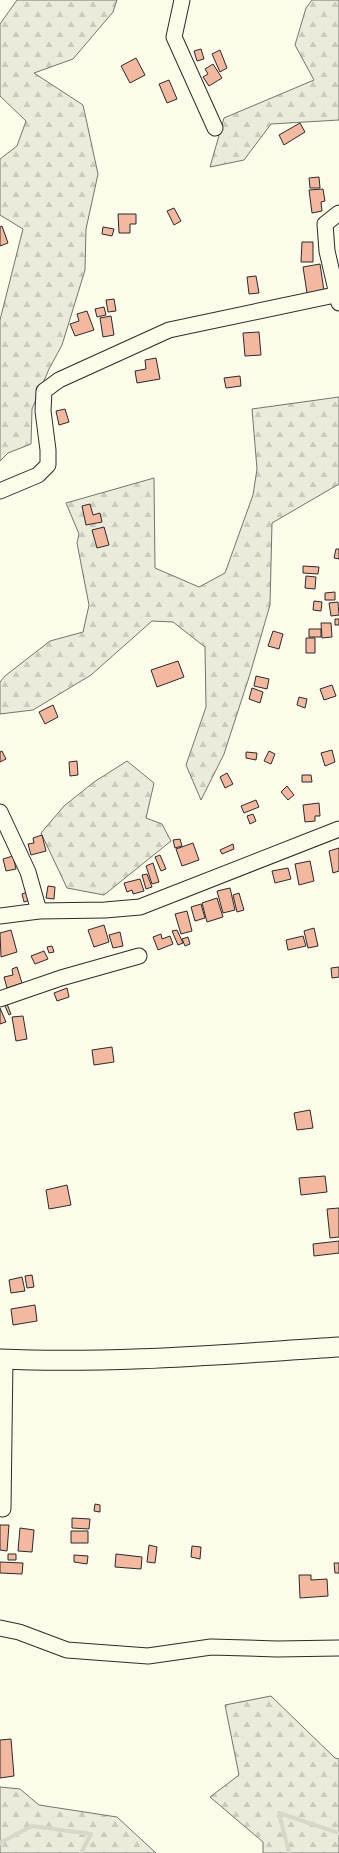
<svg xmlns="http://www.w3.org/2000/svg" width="339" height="1853" font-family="Karla,sans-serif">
  <defs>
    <pattern id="forest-firs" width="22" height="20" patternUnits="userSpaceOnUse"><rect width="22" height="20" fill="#ecebdb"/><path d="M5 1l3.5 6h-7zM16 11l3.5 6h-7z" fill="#cbcabc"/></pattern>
  </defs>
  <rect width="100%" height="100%" fill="#fdfbea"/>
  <path fill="url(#forest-firs)" stroke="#74746e" d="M17 0H117L113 12 73 59 34 73 83 105 98 174 86 229 85 270 62 345 49 369 32 409 31 444 8 453 0 461V320L23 229 0 215V159L17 146 26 121 0 96V24Z
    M312 0H339V120L271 124 244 160 210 167 224 118 314 80 295 45 306 8Z
    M339 397V484L272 523 270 605 250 674 224 754 201 800 186 765 206 707 205 647 173 622 152 621 91 675 33 710 0 714V682L5 676 50 641 83 632 89 605 77 543 79 534 66 503 154 478 155 568 199 587 225 573 253 495 257 469 252 409Z
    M127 761 154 783 146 818 162 824 171 841 104 895 67 888 41 833 64 806 94 782Z
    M271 1696 335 1758 339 1759V1853H263V1842L210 1797 239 1775 225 1705Z
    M0 1787 20 1789 39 1805 117 1817 156 1853H0Z"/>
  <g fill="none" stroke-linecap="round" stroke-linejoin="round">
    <path stroke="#d8d7c9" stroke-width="4" d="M0 1843 32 1826 91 1834 81 1853
      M289 1853 279 1813 339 1833"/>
  </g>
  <path fill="#f2b8a0" stroke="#2b2b2b" d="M201 49 204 59 197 61 194 51Z
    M220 50 227 68 220 72 212 54Z
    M136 58 145 75 130 83 121 66Z
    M213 64 222 78 209 86 203 77 208 74 205 69Z
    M169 80 177 99 167 103 159 84Z
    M300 123 305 132 284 145 279 135Z
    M319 177 320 188H310L309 178Z
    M323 189 325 201 321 202 322 211 312 213 309 190Z
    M174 208 181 221 174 225 167 211Z
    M118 214H136V224H130V233H119Z
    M2 226 8 243 0 246V227Z
    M103 227 114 229 112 236 102 234Z
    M302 242H313V262H301Z
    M320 264 324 291 307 293 303 267Z
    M256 276 259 293 249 294 247 277Z
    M114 299 116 311 108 312 106 300Z
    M104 307 106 315 97 317 95 309Z
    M87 311 94 330 75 336 70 324 79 321 77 314Z
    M111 316 114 335 103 337 100 318Z
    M259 332 261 355 245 356 243 333Z
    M156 358 160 379 137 383 135 371 146 369 145 360Z
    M240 376 241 386 226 388 224 378Z
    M65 409 69 422 59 425 56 411Z
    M90 504 93 515 100 513 102 522 86 525 82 506Z
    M104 527 109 545 97 548 92 530Z
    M336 549H339V559L334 558Z
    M303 566 319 567 318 574 303 573Z
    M306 576 316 577 315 589 305 588Z
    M335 592V600H325V593Z
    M314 601 322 602 321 611 313 610Z
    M338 602 339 615 331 616 329 603Z
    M335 619H339V625H335Z
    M321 623H331L332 637 322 638Z
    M309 629H321V637H309Z
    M273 631 283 634 279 649 268 646Z
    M306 638H315V653H306Z
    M178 661 184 677 157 687 151 670Z
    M256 676 269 679 267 689 254 686Z
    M332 685 336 696 324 700 320 689Z
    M252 688 263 692 260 703 249 699Z
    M299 697 307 699 305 708 297 705Z
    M53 705 58 717 45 724 39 712Z
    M332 750 335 762 325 766 321 753Z
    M2 751 6 759 0 762V752Z
    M269 751 275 754 271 764 264 761Z
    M246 752 257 753 256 760 246 758Z
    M77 761 78 775 70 776 69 762Z
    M227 773 233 784 225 788 220 777Z
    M302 775H311L312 782H302Z
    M287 786 294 795 288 800 281 792Z
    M256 800 259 807 244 813 241 806Z
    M319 803 320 816H315V821L305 822 303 805Z
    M253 814 256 821 250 824 247 816Z
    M42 835 46 851 31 855 28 844 34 843 33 838Z
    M180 839 182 846 175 848 173 840Z
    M193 843 199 860 182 866 176 849Z
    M233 844 234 849 222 854 220 850Z
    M339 848V871L333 873 329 851Z
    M160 855 166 869 161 871 155 857Z
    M13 856 16 869 6 871 3 859Z
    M310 861 314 881 299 885 295 864Z
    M153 863 159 882 152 884 146 866Z
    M288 868 291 879 275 883 272 871Z
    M147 874 152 887 146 889 142 875Z
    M140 879 144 891 133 894 132 890 127 892 124 883Z
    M48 886 55 887 54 899 46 898Z
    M230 888 235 910 223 913 217 891Z
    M30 891 33 899 24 902 22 894Z
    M239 893 244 910 237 912 233 895Z
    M217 898 223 917 207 922 202 903Z
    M201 904 205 918 195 921 191 907Z
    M187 911 192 931 181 934 175 914Z
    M104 925 109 942 94 947 88 930Z
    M314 928 318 946 308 948 304 931Z
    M11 930 17 952 1 957 0 933Z
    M177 930 183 943 178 945 172 931Z
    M120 932 123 946 113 948 109 935Z
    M161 934 162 939 170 936 173 944 158 950 153 937Z
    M303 936 306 946 288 950 286 940Z
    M188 937 190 944 185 946 182 939Z
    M52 946 54 952 49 953 47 947Z
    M44 951 48 959 35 964 31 956Z
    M17 967 22 983 7 988 4 977 13 975 12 969Z
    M339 967V977L332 978 331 968Z
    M67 988 69 997 57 1001 54 993Z
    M7 1004 11 1014 9 1015 5 1006Z
    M0 1008 6 1022 0 1024Z
    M23 1016 27 1039 16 1041 12 1017Z
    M112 1047 114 1062 94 1065 92 1050Z
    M310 1110 313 1128 297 1130 294 1113Z
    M325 1176 327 1192 301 1195 299 1178Z
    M67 1185 71 1205 49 1209 46 1190Z
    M339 1208V1237L330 1238 327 1209Z
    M339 1241V1253L314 1256 313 1244Z
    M32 1275 34 1287 27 1288 25 1276Z
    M22 1277 25 1291 11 1293 9 1280Z
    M35 1305 37 1321 13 1325 11 1309Z
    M95 1504 100 1505V1512L94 1511Z
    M72 1518 90 1519 89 1529 72 1528Z
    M0 1525H9L7 1551 0 1550Z
    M20 1528 34 1530 32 1552 18 1551Z
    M71 1531H88V1543H71Z
    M149 1545 157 1547 155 1563 147 1562Z
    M192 1546 201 1547 200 1559 191 1557Z
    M8 1554H16V1560H8Z
    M116 1554 142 1557 141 1569 115 1567Z
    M74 1555 88 1556 87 1564 74 1562Z
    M0 1562 23 1563 22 1574 0 1573Z
    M334 1563H339V1573H335Z
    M299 1575H311V1580L327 1579 328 1596 300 1598Z
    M11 1739 14 1776 0 1778V1740Z"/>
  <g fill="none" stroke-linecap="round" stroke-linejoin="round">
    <g stroke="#2b2b2b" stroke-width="17">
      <path id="minor" d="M182 0 174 37 215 128
        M339 213 325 224 327 251 339 303
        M0 491 38 475 48 465V450L43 411 44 391 59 380 169 330 339 294
        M0 812 28 872 39 911
        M0 916 39 911 105 910 140 907 339 829
        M0 999 61 978 139 956
        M3 1509 5 1359
        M0 1628 19 1632 67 1650 148 1656 211 1647 277 1649 339 1648"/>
    </g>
    <g stroke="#2b2b2b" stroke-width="21">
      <path id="major" d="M0 1359C113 1364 226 1354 339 1347"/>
    </g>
    <use href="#minor" stroke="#fdfbea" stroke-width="15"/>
    <use href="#major" stroke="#fdfbea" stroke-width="19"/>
  </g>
</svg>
